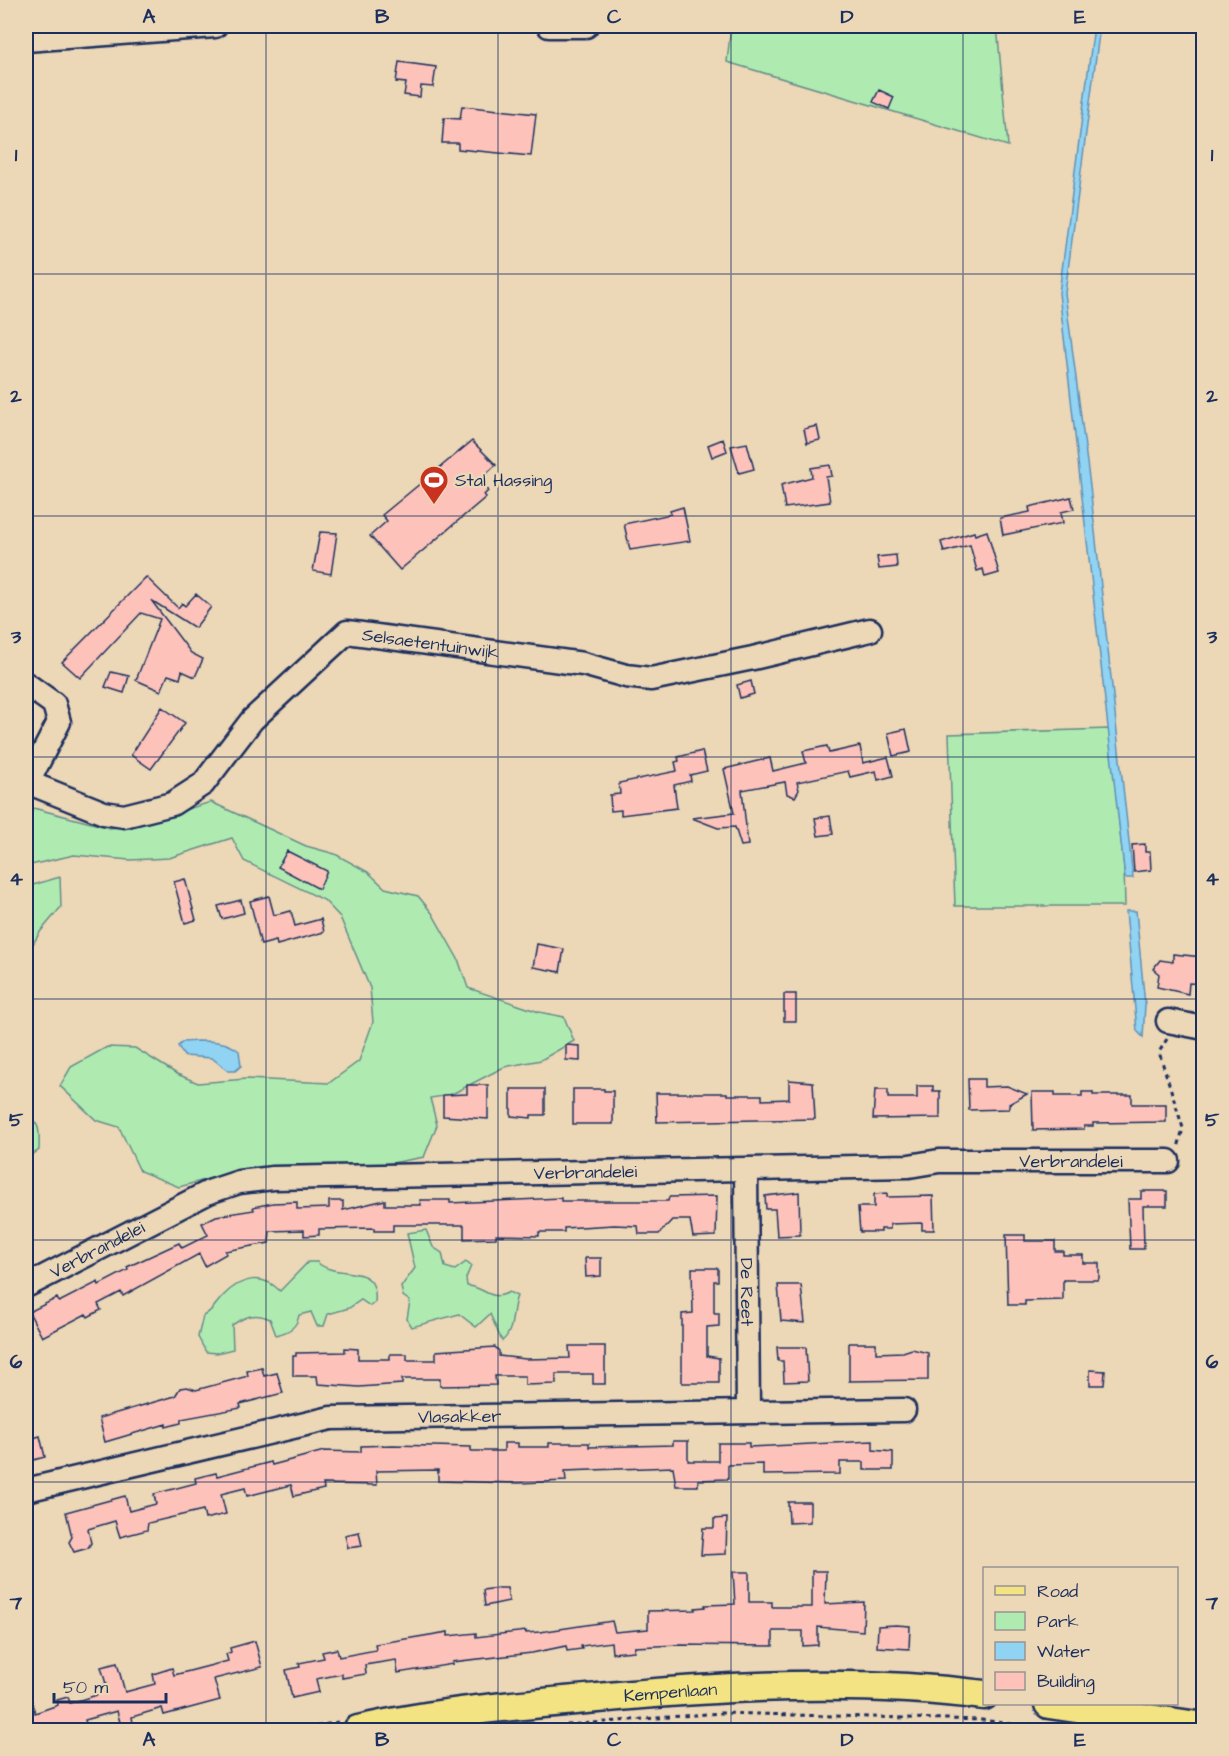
<svg xmlns="http://www.w3.org/2000/svg" width="1229" height="1756" font-family="'Architects Daughter',sans-serif">
  <rect width="100%" height="100%" fill="#ecd7b6"/>
  <filter id="ink" filterUnits="userSpaceOnUse"><feTurbulence type="fractalNoise" baseFrequency=".0167" numOctaves="2"/><feDisplacementMap in="SourceGraphic" scale="12" xChannelSelector="R" yChannelSelector="G"/><feConvolveMatrix kernelMatrix="1 2 1 2 8 2 1 2 1" color-interpolation-filters="sRGB"/></filter>
  <g filter="url(#ink)">
    <path fill="#afebb1" stroke="#658d88" stroke-width="1.5" d="M731 26H997L1008 146 727 62Z
      M1109 729 1124 868 1125 906H955L949 734Z
      M211 802 306 846 335 854 368 872 385 888 418 896 432 913 458 959 468 988 539 1012 564 1017 574 1041 541 1060 504 1067 450 1095 430 1098 437 1125 424 1157 381 1165 234 1172 179 1187 140 1171 119 1127 96 1120 60 1086 71 1067 107 1047 135 1048 177 1074 198 1083 246 1079 329 1083 359 1061 373 1022 370 988 340 917 324 900 244 861 232 838 169 858 130 860 74 855 26 866V828L33 808 110 828 134 825Z
      M60 877 61 907 40 932 26 956V887Z
      M26 1116C42 1122 39 1135 39 1150L26 1159Z
      M426 1230 433 1247 442 1253 445 1267 455 1270 466 1262 471 1266 466 1278 467 1286C484 1286 491 1303 509 1292L517 1296C511 1310 515 1331 502 1341L490 1314 476 1327 459 1314 412 1327 407 1319 410 1301 403 1296 401 1287 415 1268 407 1233Z
      M308 1262H317C337 1281 379 1260 375 1302L370 1306 361 1300 349 1308 328 1314 324 1326H317L311 1312 299 1315C297 1328 288 1332 276 1335L270 1319C255 1312 246 1316 232 1325L233 1349 217 1353 206 1352 198 1337 203 1316C213 1311 216 1303 223 1296 241 1277 263 1273 280 1291Z"/>
    <path fill="#90d3f2" stroke="#6191b7" stroke-width="1.5" d="M1094 26H1100L1065 293 1090 486 1133 878H1125L1059 293Z
      M1126 911H1136L1145 1005 1143 1037 1137 1031Z
      M197 1041C212 1041 227 1041 239 1051L241 1066 235 1071H228L212 1058 184 1056 178 1046 183 1042Z"/>
    <path fill="#fdc2b9" stroke="#1b2f5e" stroke-width="1.5" d="M399 62 436 67 433 87 421 86 420 97 404 95 406 83 396 82Z
      M879 90 894 97 889 109 873 102Z
      M462 106 536 114 531 156 458 149V143H442L444 118 460 119Z
      M817 426 820 440 807 443 804 429Z
      M723 439 727 451 712 457 708 445Z
      M472 441 496 465 479 480 488 491 484 495 486 497 400 570 370 536 387 521 382 515Z
      M747 443 754 469 739 473 731 446Z
      M830 465 832 476 826 477 830 502 785 508 781 485 812 477 811 468Z
      M1071 497 1074 509 1061 512 1063 523 1003 535 1000 518 1030 512 1029 507Z
      M683 507 690 541 630 550 624 524 671 514 670 511Z
      M987 531 999 573 985 577 983 569 977 571 970 545 944 552 941 542 974 532 975 535Z
      M320 532 337 533 331 574 313 571Z
      M896 555 897 567 879 569 877 557Z
      M146 577 178 608 182 603 185 606 196 594 211 607 195 628 151 600 191 653 203 659 195 677 182 671 180 679 168 675 161 691 136 680 160 619 141 613 80 678 62 662Z
      M111 672 129 676 124 693 105 687Z
      M751 681 754 694 740 698 737 685Z
      M162 707 185 723 151 769 131 755Z
      M906 729 911 752 893 756 888 733Z
      M827 746 829 753 860 746 863 763 888 757 893 776 878 780 876 771 850 777 848 771 797 782 799 790 795 797 787 794 785 782 742 790 748 845 741 846 735 827 718 828 692 818 734 813 724 769 770 758 773 771 806 763 803 751Z
      M702 751 707 771 690 775 691 781 674 785 677 808 621 815V810L611 811 610 795 620 794 619 783 677 771 675 762 679 761 678 757Z
      M830 816 833 834 818 836 815 818Z
      M1145 844V852H1150L1151 870 1134 872 1132 845Z
      M287 851 327 871 319 889 278 867Z
      M185 879 196 920 185 923 174 882Z
      M269 896 274 915 291 911 295 926 321 919 324 932 277 945 276 941 261 945 250 901Z
      M241 900 244 913 222 919 218 906Z
      M537 944 564 949 560 972 533 967Z
      M1173 954 1203 957V984L1189 983 1188 994 1157 987 1159 974 1153 969 1160 960 1173 962Z
      M784 994H796V1021H784Z
      M566 1045 580 1046V1061L566 1060Z
      M968 1079H984V1087L1007 1086 1027 1094 1009 1104V1109L969 1110Z
      M789 1080 813 1082 815 1119 657 1122 656 1093H727V1095H762V1100L789 1099Z
      M467 1085H488V1119L443 1116V1095L467 1094Z
      M917 1086H933V1091H940V1118L873 1119 875 1090H888V1098H917Z
      M511 1089H545V1115H531V1118L511 1116Z
      M573 1089H604V1091H613V1124H573Z
      M1032 1092H1055V1096H1082V1092H1093V1095H1132V1104H1166V1122L1093 1123V1126H1084V1129L1033 1130Z
      M1141 1191H1167V1206H1143L1144 1249H1130L1128 1199H1141Z
      M799 1192 800 1235 777 1236 775 1209H766L765 1196Z
      M887 1193V1197L933 1196 934 1230H922V1223L890 1224V1229H881V1232H860L858 1207H874V1194Z
      M717 1196 716 1236 693 1237 690 1220H672L659 1234H639L638 1226 614 1225 564 1228V1232H539V1236L496 1235V1238L464 1239V1225H393V1231H374V1228L319 1229V1235L304 1236V1230L270 1231 269 1243 225 1251 226 1254 205 1266 199 1254 123 1296 121 1292 98 1304 101 1310 88 1317 86 1314 42 1337 29 1312 57 1298 59 1302 98 1282 99 1285 128 1270 127 1267 179 1243 182 1248 208 1235 202 1223 216 1216 254 1210 253 1207 273 1203 297 1202V1209L329 1208V1201H343V1210L385 1200V1205H421L420 1200H450V1203L561 1198V1201H668L669 1197Z
      M1006 1235H1025V1241H1055V1251H1063V1255H1083V1263H1099V1278L1098 1280H1063V1300L1025 1301V1305H1008Z
      M585 1258H601V1276L586 1277Z
      M692 1268H718V1281H714V1313H719V1326L707 1327V1356L719 1358V1383H682V1314L693 1313Z
      M778 1285H801L805 1323 781 1321Z
      M849 1343H876V1353L903 1352 912 1349 928 1353V1380L849 1381Z
      M569 1346H605V1384H593V1374H556V1384L525 1385V1376H495L496 1385 440 1386V1379H402V1384L359 1387 318 1384 317 1376H293V1356H296V1353L345 1352V1348L358 1349V1359H390V1354H407V1360H436V1351L495 1347 499 1351V1356L526 1359 570 1358Z
      M777 1347H806L808 1381 784 1382 783 1361H778Z
      M262 1368 264 1376 277 1373 283 1393 240 1404 241 1408 181 1419V1423L166 1427V1424L105 1442 99 1418 175 1396 180 1388 187 1387 196 1390 248 1376 247 1371Z
      M1090 1370 1105 1371 1104 1385H1090Z
      M40 1436 45 1457 26 1462V1440Z
      M673 1441H688V1461H718V1443H749V1447L873 1441V1450L893 1452V1470H864V1462H840V1474L763 1475V1464L728 1465V1479L698 1480V1486H676L673 1467 565 1471 566 1481 519 1483 438 1481V1470L376 1471 377 1485 323 1484 324 1489 294 1496 291 1485 247 1496 245 1488 221 1494 226 1514 205 1519 203 1510 148 1523 147 1530 120 1537 115 1521 88 1529 91 1543 88 1548 74 1552 69 1542 72 1537 66 1512 125 1496 129 1511 156 1504 154 1494 196 1483 195 1478 216 1473 217 1476 271 1462 272 1465 324 1451 361 1452V1446L393 1445 471 1447V1451H504V1443H518V1447H549V1443H589V1447L673 1445Z
      M788 1502H810V1522L789 1523Z
      M727 1518 726 1554 701 1555 703 1528H714V1519Z
      M359 1532 362 1546 348 1548 345 1535Z
      M812 1571H826L825 1604 864 1602 863 1631 818 1627V1645L803 1646V1631H773V1646L679 1645 634 1647V1651L612 1653 611 1642 581 1646 582 1649 567 1651 566 1646 532 1653 452 1662 453 1664 398 1673 396 1660 365 1665 366 1674 342 1678V1674L316 1679 319 1692 292 1698 286 1670 300 1667 299 1663 324 1658 322 1652 337 1649 339 1657 376 1650 375 1644 448 1632V1636L476 1633V1637L526 1631V1633L540 1632 612 1621 615 1632 648 1629V1611L695 1610V1608L705 1607V1605L735 1604 733 1572H749V1602H772V1607H812Z
      M498 1588H507L509 1601 485 1606 483 1590Z
      M896 1625 910 1626 909 1649 877 1647 878 1626Z
      M255 1641 262 1667 214 1679 220 1700 164 1715 162 1708 132 1717 133 1723 121 1726 117 1711 85 1720 88 1731H26V1691H29L35 1713 58 1705 57 1700 68 1697 70 1703 97 1695 95 1687 106 1684 101 1667 117 1663 125 1692 155 1684 153 1674 172 1668 174 1675 228 1661 226 1654 231 1652 230 1648Z"/>
    <g fill="none" stroke-linecap="round" stroke-linejoin="round">
      <g stroke="#1b2f5e" stroke-width="27">
        <g id="minor">
          <path d="M549 26H586"/>
          <path d="M26 40 215 26"/>
          <path d="M26 684 54 704 59 722 26 786"/>
          <path id="s1" d="M27 782 104 813 124 816 172 804 203 784 252 720 347 632 583 664 626 676 651 679 753 658 870 630"/>
          <path d="M1168 1021 1204 1028"/>
          <path id="s2" d="M746 1170 748 1411"/>
          <path id="s3" d="M26 1286 209 1192 239 1182 273 1178 909 1166 939 1161H1168"/>
          <path id="s4" d="M26 1490 331 1418 904 1410"/>
        </g>
      </g>
      <g stroke="#1b2f5e" stroke-width="33">
        <g id="major">
          <path d="M1049 1704 1204 1727"/>
          <path id="s5" d="M358 1730C436 1712 518 1705 598 1698 726 1686 857 1679 984 1695"/>
        </g>
      </g>
      <path stroke="#1b2f5e" stroke-width="3" stroke-dasharray="4.5 4.5" stroke-linecap="butt" d="M1167 1039 1159 1052 1183 1128 1178 1148
        M299 1730 338 1722
        M504 1730 720 1713 982 1720 1056 1730"/>
      <use href="#minor" stroke="#ecd7b6" stroke-width="22"/>
      <use href="#major" stroke="#f4e382" stroke-width="28"/>
    </g>
  </g>
  <path fill="none" stroke="#1b2f5e" stroke-width="1.5" stroke-opacity="0.55" d="M266 26V1730M498 26V1730M731 26V1730M963 26V1730M26 274H1204M26 516H1204M26 757H1204M26 999H1204M26 1240H1204M26 1482H1204"/>
  <defs>
    <g id="stadium-pin" transform="scale(1.5)"><path d="M0 17L-7.5 6A9.5 9.5 0 1 1 7.5 6Z" fill="#c8321e" stroke="#ecd7b6"/><path d="M0-5a6.5 5 0 1 0 0 10a6.5 5 0 1 0 0-10ZM-3.5-1.8h7v3.6h-7Z" fill="#fff"/></g>
  </defs>
  <g fill-rule="evenodd">
    <use href="#stadium-pin" x="434" y="480"/>
  </g>
  <g text-anchor="middle" stroke-width="5" stroke-linejoin="round" paint-order="stroke">
    <g font-size="18" fill="#1b2f5e" stroke="#ecd7b6" text-anchor="start">
      <text x="455" y="486">Stal Hassing</text>
    </g>
    <g font-size="18" fill="#1b2f5e" stroke="#ecd7b6">
      <text dy="6" stroke="none"><textPath href="#s1" startOffset="484">Selsaetentuinwijk</textPath></text>
      <text dy="6" stroke="none"><textPath href="#s3" startOffset="1070">Verbrandelei</textPath></text>
      <text dy="6" stroke="none"><textPath href="#s3" startOffset="584">Verbrandelei</textPath></text>
      <text dy="6" stroke="none"><textPath href="#s3" startOffset="80">Verbrandelei</textPath></text>
      <text dy="6" stroke="none"><textPath href="#s2" startOffset="122">De Reet</textPath></text>
      <text dy="6" stroke="none"><textPath href="#s4" startOffset="442">Vlasakker</textPath></text>
      <text dy="6" stroke="none"><textPath href="#s5" startOffset="315">Kempenlaan</textPath></text>
    </g>
  </g>
  <rect width="1229" height="1756" fill="none" stroke="#ecd7b6" stroke-width="66"/>
  <rect x="983" y="1567" width="195" height="138" fill="#ecd7b6" stroke="#989493" stroke-width="1.5"/>
  <rect x="995" y="1586" width="30" height="9" fill="#f4e382" stroke="#989493" stroke-width="1.5"/>
  <text x="1037" y="1597" font-size="18" fill="#1b2f5e">Road</text>
  <rect x="995" y="1612" width="30" height="18" fill="#afebb1" stroke="#989493" stroke-width="1.5"/>
  <text x="1037" y="1627" font-size="18" fill="#1b2f5e">Park</text>
  <rect x="995" y="1642" width="30" height="18" fill="#90d3f2" stroke="#989493" stroke-width="1.5"/>
  <text x="1037" y="1657" font-size="18" fill="#1b2f5e">Water</text>
  <rect x="995" y="1672" width="30" height="18" fill="#fdc2b9" stroke="#989493" stroke-width="1.5"/>
  <text x="1037" y="1687" font-size="18" fill="#1b2f5e">Building</text>
  <path d="M54 1693v9h112v-9" fill="none" stroke="#1b2f5e" stroke-width="3"/>
  <text x="63" y="1693" font-size="18" fill="#1b2f5e" stroke="#ecd7b6" stroke-width="4.5" paint-order="stroke">50 m</text>
  <rect x="33" y="33" width="1163" height="1690" fill="none" stroke="#1b2f5e" stroke-width="2"/>
  <g font-size="20" text-anchor="middle" font-weight="bold" fill="#1b2f5e">
    <text x="149" y="23">A</text>
    <text x="382" y="23">B</text>
    <text x="614" y="23">C</text>
    <text x="847" y="23">D</text>
    <text x="1080" y="23">E</text>
    <text x="16" y="161">1</text>
    <text x="1212" y="161">1</text>
    <text x="16" y="402">2</text>
    <text x="1212" y="402">2</text>
    <text x="16" y="643">3</text>
    <text x="1212" y="643">3</text>
    <text x="16" y="885">4</text>
    <text x="1212" y="885">4</text>
    <text x="16" y="1126">5</text>
    <text x="1212" y="1126">5</text>
    <text x="16" y="1368">6</text>
    <text x="1212" y="1368">6</text>
    <text x="16" y="1609">7</text>
    <text x="1212" y="1609">7</text>
    <text x="149" y="1746">A</text>
    <text x="382" y="1746">B</text>
    <text x="614" y="1746">C</text>
    <text x="847" y="1746">D</text>
    <text x="1080" y="1746">E</text>
  </g>
</svg>
